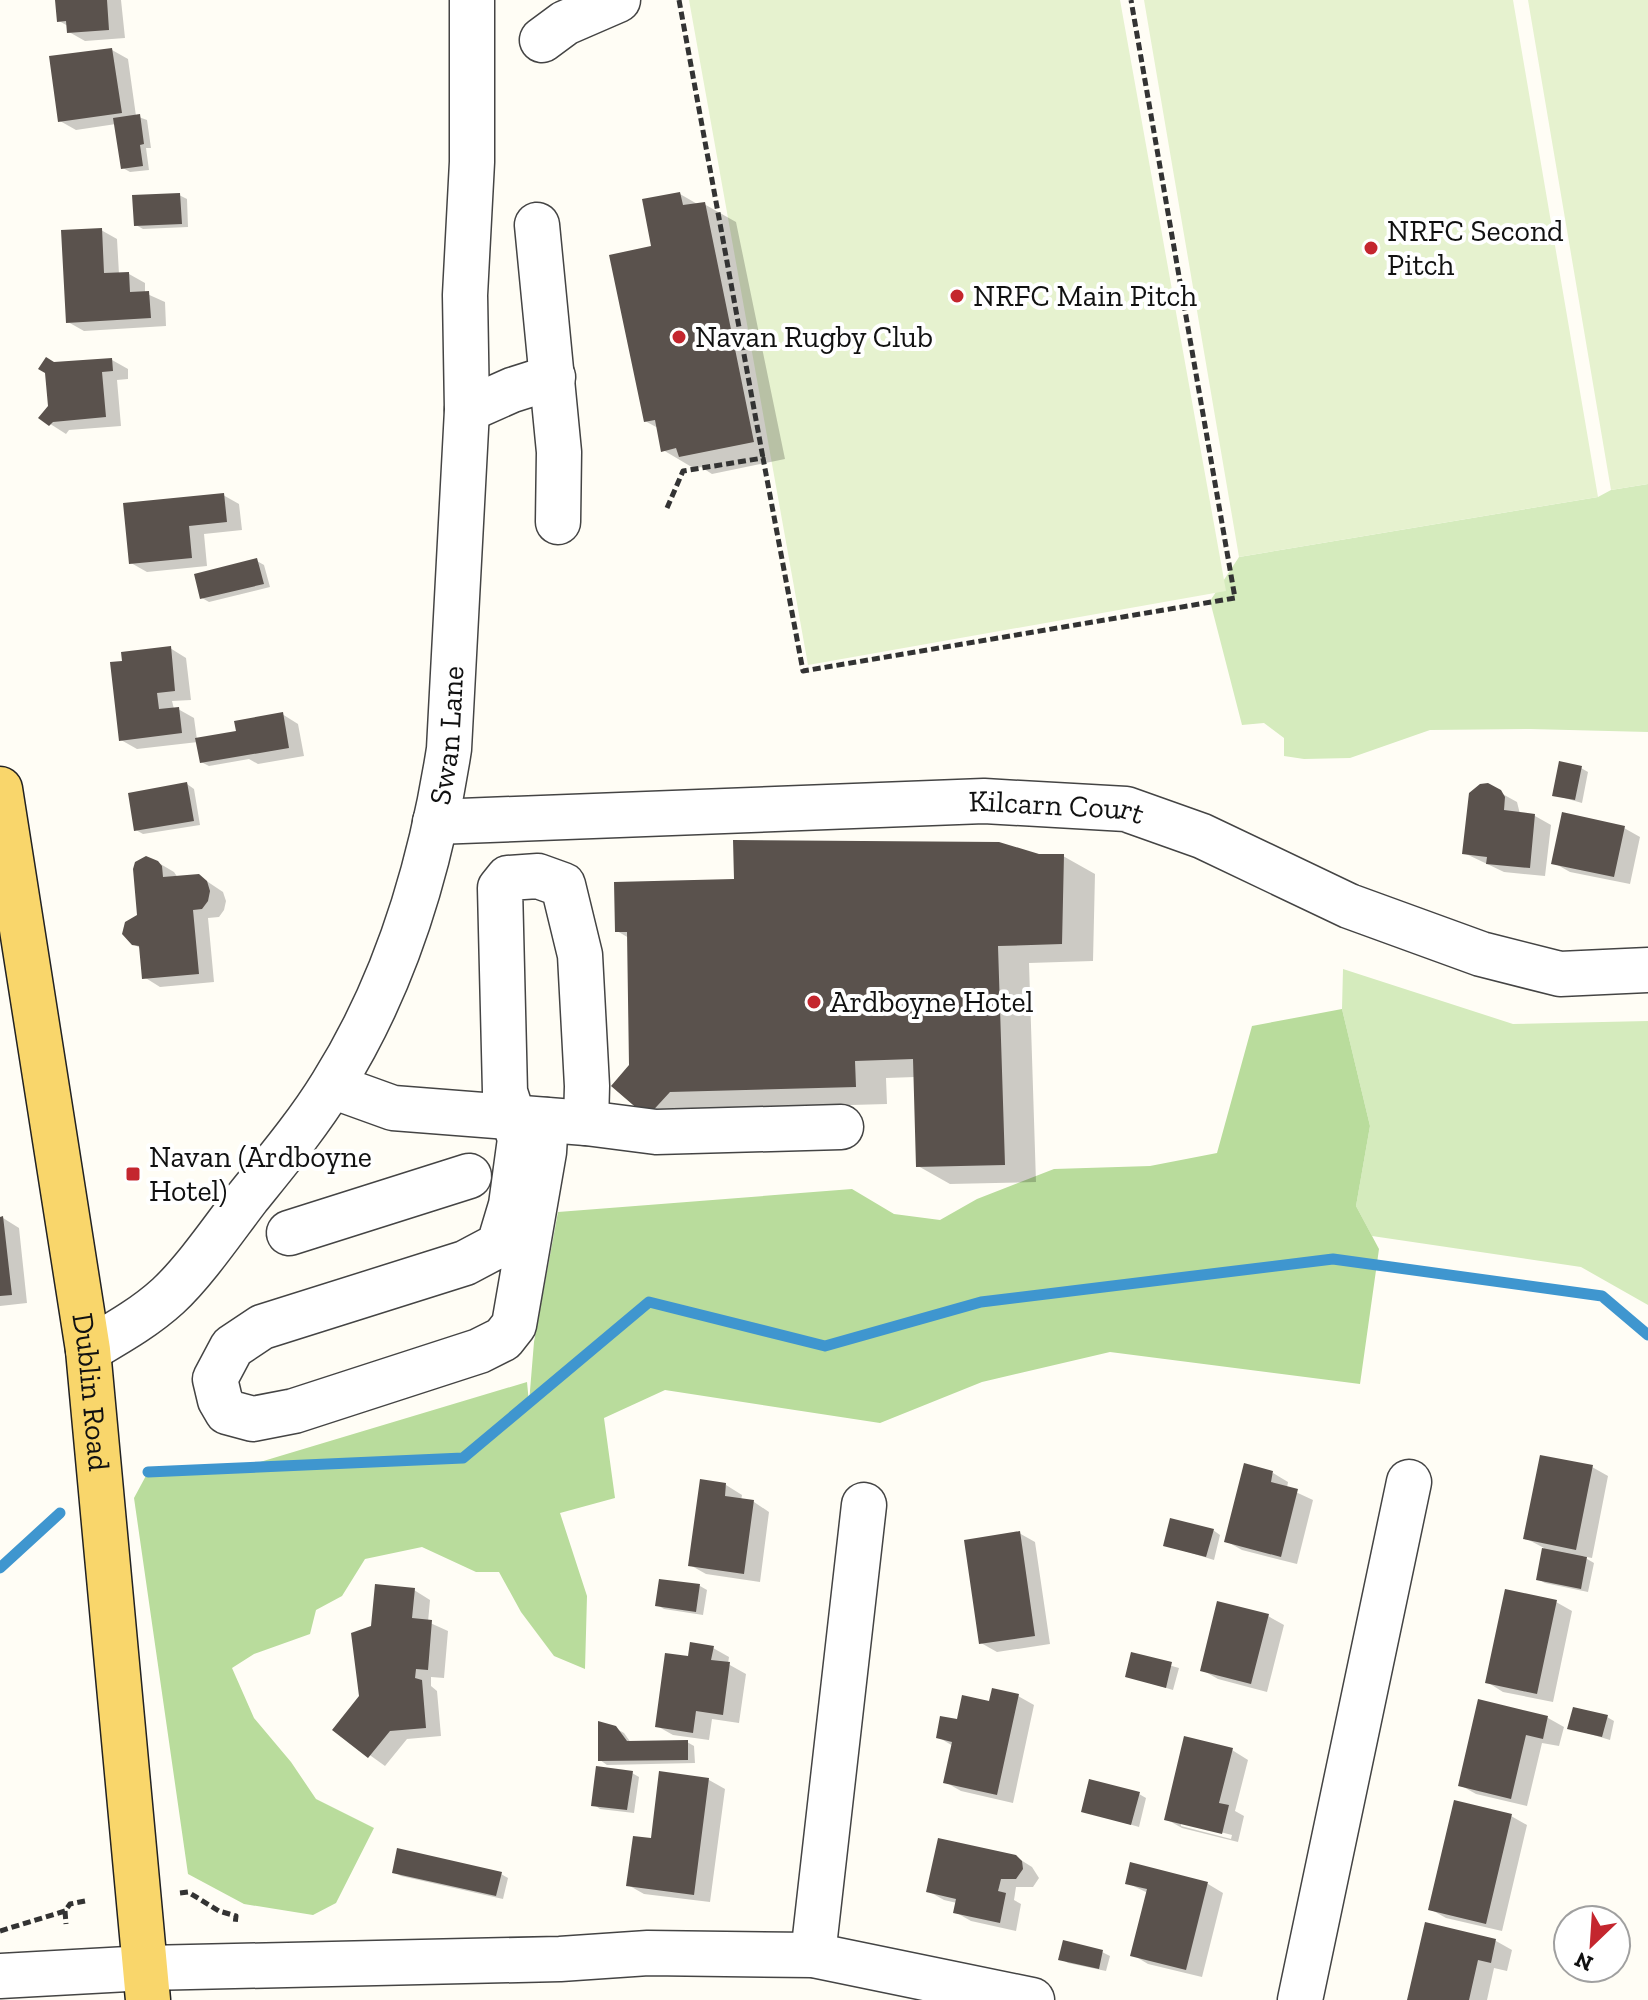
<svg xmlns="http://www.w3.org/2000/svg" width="1648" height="2000" font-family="'Zilla Slab',serif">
  <rect width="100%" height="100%" fill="#fffdf5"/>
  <path fill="#d5ebbd" d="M1648 484V732L1530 729 1430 730 1350 758 1304 759 1284 756V738L1264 723 1242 725 1210 601 1239 557 1598 497 1611 490Z
    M1343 969 1513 1024 1648 1021V1305L1581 1267 1372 1236 1356 1206 1370 1126 1342 1009Z"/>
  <path fill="#b9dc9c" d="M1342 1009 1370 1126 1356 1206 1379 1249 1360 1384 1110 1352 982 1382 880 1423 665 1390 604 1418 615 1498 560 1513 587 1596 585 1669 554 1656 521 1612 499 1572H476L422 1547 365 1559 342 1596 316 1610 310 1634 254 1654 232 1668 254 1718 291 1762 316 1799 374 1828 336 1903 313 1915 244 1904 188 1874 134 1498 148 1472 260 1462 527 1382 529 1403 534 1342 558 1212 852 1189 894 1214 940 1220 977 1199 1054 1169 1150 1166 1217 1153 1252 1026Z"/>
  <path fill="#e6f2cf" d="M689 0H1120L1226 591 808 665Z
    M1144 0H1513L1598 497 1239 557Z
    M1528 0H1648V484L1611 490Z"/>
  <path fill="#0003" fill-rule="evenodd" d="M57 0H121L125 38 85 41 69 32 68 26 59 21Z
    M112 50 128 59 136 116 147 120 151 148H146L149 170 130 172 123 168 116 124 76 130 60 121Z
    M680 194 699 205 704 204 736 222 785 459 712 474 701 467 695 469 663 450 658 428 645 421 654 248Z
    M179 195 187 199 188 227 143 229 136 225Z
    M101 230 117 239 119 274H129L145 283V293L165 302 166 326 84 331 68 322Z
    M112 360 128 369V379L117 380 121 426 69 430 66 434 41 418 50 406 54 364Z
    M223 495 239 504 242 530 204 534 207 566 147 572 131 563Z
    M257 561 264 565 270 587 209 602 202 598Z
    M170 648 186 658 191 700 172 701 174 709H178L194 718 197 740 235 733 282 714 298 724 304 756 258 764 249 759 209 766 201 762 198 742 137 749 121 740Z
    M1581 768 1588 772 1582 803 1554 795Z
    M187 784 194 789 200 825 143 834 136 830Z
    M1488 786 1517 802 1520 814 1535 816 1551 825 1545 876 1504 872 1464 853Z
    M1624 828 1640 837 1630 884 1570 872 1554 863Z
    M1038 856H1063L1095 874 1093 961 1029 963 1036 1182 950 1184 918 1166 915 1077 886 1078 887 1104 702 1109 648 1116 631 1066 629 938 617 931 736 881Z
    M152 859 174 872 178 878 199 876 223 892 226 901 224 910 219 917 208 918 214 982 160 987 144 977 142 949 133 944Z
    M3 1218 19 1228 27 1303 0 1306V1219Z
    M1592 1467 1608 1476 1592 1558 1582 1556 1594 1563 1588 1592 1545 1583 1538 1579 1544 1548 1525 1538Z
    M1273 1473 1288 1482 1287 1488 1313 1500 1297 1564 1242 1550 1226 1541Z
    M726 1485 742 1495 741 1501 754 1502 769 1512 760 1582 706 1574 690 1565Z
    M1213 1530 1220 1535 1214 1560 1165 1545Z
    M1019 1533 1035 1542 1050 1644 997 1652 981 1643Z
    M700 1586 707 1590 703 1615 664 1609 657 1605Z
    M414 1590 430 1600 428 1622 448 1631 444 1678 431 1677V1686L437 1691 441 1736 407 1739 385 1766 335 1730 361 1697 373 1627Z
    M1556 1602 1572 1611 1553 1702 1503 1692 1487 1682Z
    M1268 1616 1284 1625 1267 1692 1218 1679 1202 1670Z
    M713 1648 729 1657 728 1664 746 1674 739 1723 712 1719 709 1740 673 1735 657 1726 689 1659Z
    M1133 1655 1179 1668 1173 1690 1127 1676Z
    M1018 1696 1034 1705 1013 1803 961 1791 945 1782 953 1746 938 1737 958 1721 990 1703Z
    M1480 1701 1548 1718 1564 1727 1559 1746 1542 1743 1527 1806 1476 1794 1460 1785Z
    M1607 1717 1614 1721 1610 1740 1570 1728Z
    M615 1728 624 1733 631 1743 687 1742 694 1746 695 1763 607 1765 600 1760Z
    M1232 1750 1248 1760 1235 1811 1244 1816 1238 1842 1182 1828 1166 1819ZM1181 1822 1232 1835 1231 1839 1181 1826Z
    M632 1773 639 1777 634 1813 600 1809 593 1804Z
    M661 1774 709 1780 725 1789 710 1902 644 1894 628 1885 652 1841Z
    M1139 1794 1146 1798 1139 1827 1084 1811Z
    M1511 1816 1527 1825 1502 1931 1446 1918 1430 1909Z
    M1016 1857 1032 1867 1039 1878 1033 1887H1016L1014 1900 1021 1904 1016 1931 971 1921 955 1912 957 1903 944 1900 928 1891Z
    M394 1872 501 1874 508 1878 503 1899 401 1876Z
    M1127 1883 1208 1884 1223 1893 1202 1977 1148 1964 1133 1955 1148 1893Z
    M1427 1924 1496 1941 1512 1950 1507 1971 1494 1968 1487 2000H1409Z
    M1102 1952 1110 1956 1106 1971 1068 1963 1061 1959Z"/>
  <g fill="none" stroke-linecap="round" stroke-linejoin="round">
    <path stroke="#3f96cf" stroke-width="11" d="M148 1472 463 1458 649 1302 825 1346 981 1302 1333 1259 1602 1296 1648 1335
      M0 1568 60 1513"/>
  </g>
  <path fill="#5a524d" d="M55 0H107L109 30 67 33 66 21 57 22Z
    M112 48 122 113 58 122 49 56Z
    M140 114 144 144 140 145 143 166 121 169 113 118Z
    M680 192 683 205 705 202 754 442 679 457 676 448 661 452 655 420 644 422 609 255 651 246 642 199Z
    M180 193 182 224 134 226 132 195Z
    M102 228 104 273 129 272 130 292 149 291 151 318 66 323 61 230Z
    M46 357 54 362 112 358 113 371 102 372 106 417 53 422 49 426 38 418 48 406 45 373 38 369Z
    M224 493 227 522 189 526 192 558 129 564 123 503Z
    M257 558 264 584 200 599 194 574Z
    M171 646 175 691 157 693 159 709 179 707 182 733 119 741 110 662 122 661 121 652Z
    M283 712 289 748 200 763 195 738 236 731 234 721Z
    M1559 761 1582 766 1575 800 1552 796Z
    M187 782 194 821 134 831 128 793Z
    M1488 783 1501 790 1505 797 1504 810 1535 814 1530 868 1486 864 1487 857 1462 854 1469 793 1480 784Z
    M1562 812 1625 826 1614 877 1551 864Z
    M733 840 999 842 1039 854H1064L1062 944 998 946 1005 1165 916 1167 913 1059 855 1061 856 1087 670 1092 647 1117 611 1086 629 1065 627 932H615L614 882 734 879Z
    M146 856 158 861 162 866 163 877 199 874 207 881 210 891 208 901 202 909 193 910 199 974 142 979 139 946 132 945 122 934 125 922 137 915 133 869 135 862Z
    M3 1216 12 1295 0 1296V1217Z
    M1540 1455 1593 1465 1576 1550 1523 1539Z
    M1244 1463 1273 1471 1271 1482 1298 1489 1281 1557 1224 1542Z
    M700 1479 726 1483 725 1496 754 1500 744 1574 688 1566Z
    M1170 1518 1214 1529 1206 1557 1163 1546Z
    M1020 1531 1035 1636 979 1644 964 1540Z
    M1542 1548 1587 1557 1581 1589 1536 1580Z
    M659 1579 700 1584 696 1612 655 1606Z
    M375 1584 415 1588 412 1618 432 1620 428 1670 416 1669 415 1678 422 1680 426 1728 390 1731 368 1758 332 1730 359 1696 351 1633 371 1626Z
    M1505 1589 1557 1600 1537 1694 1485 1683Z
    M1217 1601 1269 1614 1251 1684 1200 1671Z
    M690 1642 714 1646 711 1660 730 1662 723 1715 696 1711 693 1733 655 1727 665 1653 688 1656Z
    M1131 1652 1172 1662 1166 1688 1125 1677Z
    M992 1688 1019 1694 997 1795 943 1783 952 1742 936 1738 940 1716 957 1719 962 1695 989 1701Z
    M1478 1699 1548 1716 1543 1739 1526 1735 1511 1799 1458 1786Z
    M1573 1707 1608 1715 1602 1737 1567 1729Z
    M598 1721 616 1726 627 1741 688 1740V1760L598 1761Z
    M1184 1736 1233 1748 1219 1803 1229 1805 1222 1834 1164 1820Z
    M596 1766 633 1771 627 1810 591 1806Z
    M659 1771 709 1778 694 1895 626 1886 633 1836 651 1838Z
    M1089 1779 1140 1792 1131 1825 1081 1812Z
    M1454 1800 1512 1814 1486 1924 1428 1910Z
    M938 1838 1016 1855 1022 1861 1023 1869 1016 1879H1001L998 1891 1006 1893 1000 1923 953 1913 956 1899 926 1892Z
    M397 1848 502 1872 496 1896 392 1873Z
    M1130 1862 1208 1882 1186 1970 1130 1956 1147 1889 1125 1884Z
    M1425 1922 1496 1939 1491 1963 1478 1960 1469 2000H1407Z
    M1063 1940 1103 1950 1099 1969 1058 1960Z"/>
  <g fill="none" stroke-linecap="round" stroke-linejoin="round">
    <g stroke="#444" stroke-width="47">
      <g id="minor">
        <path d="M542 40 565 23 618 0"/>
        <path d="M537 225 559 452 558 522"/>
        <path d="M467 410 512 390 553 377"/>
        <path id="s1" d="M435 822 984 801 1126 809 1202 836 1349 906 1481 954 1560 974 1648 970"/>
        <path d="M332 1086 393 1108 586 1123 656 1132 841 1127"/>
        <path d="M546 1120 544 1152 514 1325 503 1339 479 1351 294 1411 253 1419 227 1412 220 1400 215 1379 232 1347 262 1327 465 1263 499 1245 511 1205 520 1139 505 1092 500 888 508 878 538 876 563 885 580 955 587 1086 586 1123"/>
        <path d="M289 1233 469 1176"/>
        <path id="s2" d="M88 1350C115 1334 144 1318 168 1296 195 1271 225 1227 248 1197 277 1161 308 1124 332 1085 395 985 431 866 449 749L467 410 465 295 472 162V0"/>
        <path d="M813 1955 864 1505"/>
        <path d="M0 1976 146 1968 560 1959 648 1953 813 1955 1032 2000"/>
        <path d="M1300 2000 1409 1482"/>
      </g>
    </g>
    <g stroke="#222" stroke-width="47">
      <g id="major">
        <path id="s3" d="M0 789 88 1350 148 2000"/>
      </g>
    </g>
    <path stroke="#333" stroke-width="5" stroke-dasharray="8 4" stroke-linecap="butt" d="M679 0 763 458
      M667 508 683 471 763 458 803 671 1235 598 1131 0
      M180 1893 188 1892 219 1911 236 1916 235 1925
      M65 1911 66 1924
      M0 1931 65 1911 70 1904 85 1901"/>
    <use href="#minor" stroke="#fff" stroke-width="44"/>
    <use href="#major" stroke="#f9d66b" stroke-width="44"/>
  </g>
  <g fill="#c4262e" stroke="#fff" stroke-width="3">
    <circle cx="1371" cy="248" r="8"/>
    <circle cx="957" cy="296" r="8"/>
    <circle cx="679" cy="337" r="8"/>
    <circle cx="814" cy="1002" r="8"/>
    <rect x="125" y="1166" width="16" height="16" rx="4"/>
  </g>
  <g text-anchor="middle" stroke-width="8" stroke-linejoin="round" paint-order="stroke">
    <g font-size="30" fill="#111" stroke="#fff" text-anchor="start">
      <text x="1387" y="241">NRFC Second<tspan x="1387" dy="34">Pitch</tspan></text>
      <text x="973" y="306">NRFC Main Pitch</text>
      <text x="695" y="347">Navan Rugby Club</text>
      <text x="830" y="1012">Ardboyne Hotel</text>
      <text x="149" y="1167">Navan (Ardboyne<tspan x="149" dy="34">Hotel)</tspan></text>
    </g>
    <g font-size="30" fill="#111" stroke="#fff">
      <text dy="10" stroke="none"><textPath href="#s2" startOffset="736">Swan Lane</textPath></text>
      <text dy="10" stroke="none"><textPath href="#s1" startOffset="622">Kilcarn Court</textPath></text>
      <text dy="10" stroke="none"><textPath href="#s3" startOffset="610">Dublin Road</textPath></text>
    </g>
  </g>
  <g transform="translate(1592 1944) rotate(205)"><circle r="38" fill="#ffffff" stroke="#a0a0a0" stroke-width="2"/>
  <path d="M0-6L14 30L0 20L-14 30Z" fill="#c4262e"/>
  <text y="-12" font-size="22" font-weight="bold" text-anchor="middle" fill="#111111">N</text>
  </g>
</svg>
